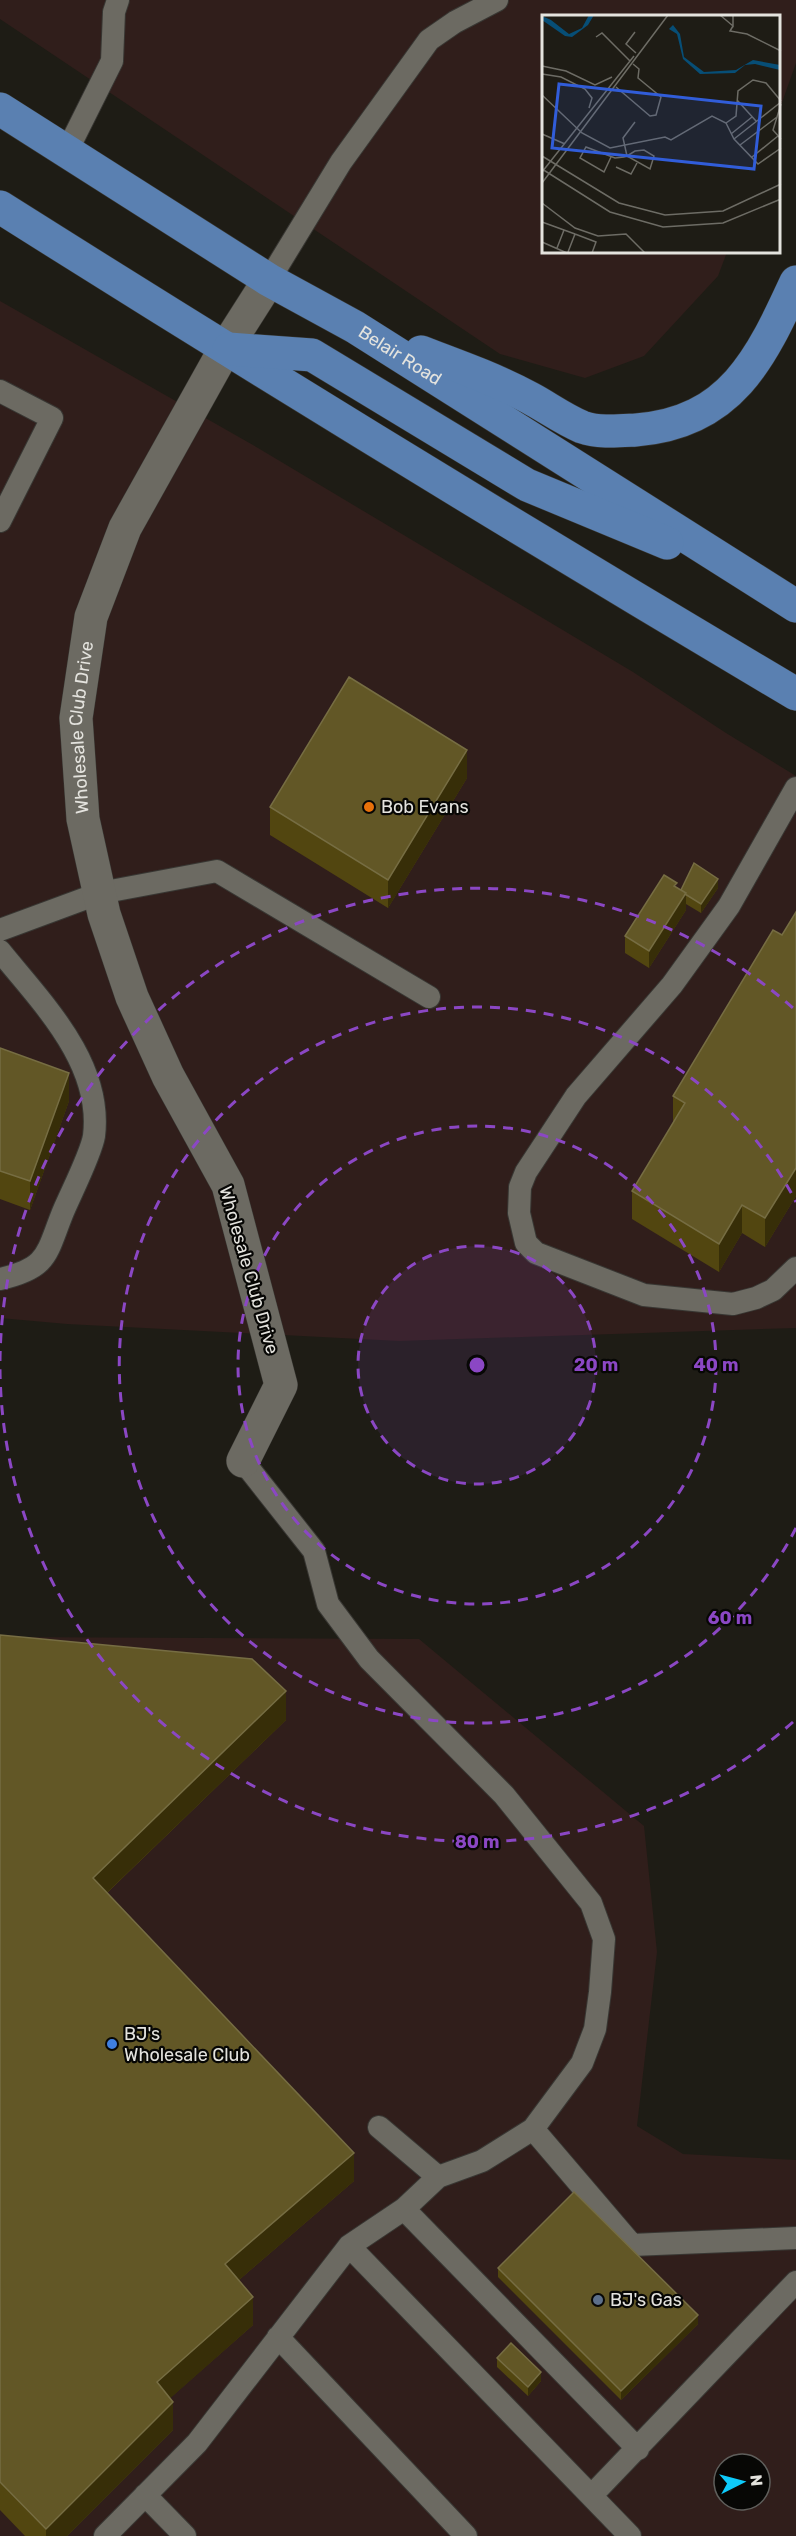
<svg xmlns="http://www.w3.org/2000/svg" width="796" height="2536" font-family="Rubik,sans-serif">
  <rect width="100%" height="100%" fill="#1e1c15"/>
  <path fill="#301e1b" fill-rule="evenodd" d="M0 0H796V63L780 108V16H544V252H727L718 276 644 356 585 378 500 354 0 19Z
    M0 301 258 448 633 672 726 733 796 776V1328L399 1341 67 1324 0 1318Z
    M0 1637 419 1639 644 1826 657 1952 637 2126 683 2154 796 2160V2536H0ZM724 2464H760V2500H724Z"/>
  <g fill="none" stroke-linecap="round" stroke-linejoin="round">
    <g stroke="#383733" stroke-width="24">
      <path id="service" d="M67 151 112 61 114 12 118 0
        M269 280 341 162 429 40 455 22 497 0
        M0 391 52 418 0 521
        M796 788 729 906 672 985 576 1096 526 1172 520 1187 519 1213 526 1243 536 1253 644 1295 733 1304 756 1298 773 1290 796 1268
        M0 930 100 893 217 871 429 997
        M0 951C42 1003 103 1063 94 1136 91 1154 71 1193 63 1212 46 1254 49 1268 0 1279
        M379 2127 438 2177
        M533 2129 632 2245 796 2238
        M404 2209 638 2449
        M349 2246 630 2536
        M278 2337 466 2536
        M145 2495 185 2536
        M592 2495 796 2282
        M105 2536 197 2443 349 2246 404 2209 438 2177 482 2161 533 2129 582 2063 595 2029 600 1992 604 1939 591 1903 504 1795 369 1659 328 1604 314 1551 243 1461"/>
    </g>
    <g stroke="#383733" stroke-width="34">
      <g id="minor">
        <path id="s1" d="M243 1461 281 1385 228 1185 168 1076 132 997 104 914 83 819 76 718 91 617 125 528 225 349 269 280"/>
      </g>
    </g>
    <g stroke="#383733" stroke-width="34">
      <g id="trunk">
        <path id="s2" d="M0 109 269 280 355 327 796 606"/>
        <path d="M0 207C263 373 528 535 796 694"/>
        <path d="M229 349 312 355 527 485 667 543"/>
        <path d="M421 352C458 366 495 379 530 398 547 407 563 419 582 427 599 433 618 431 636 430 731 423 761 358 796 282"/>
      </g>
    </g>
    <use href="#service" stroke="#6c6a62" stroke-width="22"/>
    <use href="#minor" stroke="#6c6a62" stroke-width="33"/>
    <use href="#trunk" stroke="#5a80b1" stroke-width="33"/>
  </g>
  <path fill="#524610" d="M467 778 388 908 270 835V807Z
    M677 887 681 890 718 888 701 913 686 904V910L649 968 625 953V936Z
    M796 912V1196L765 1247 742 1233 719 1272 632 1219V1191L673 1123V1096L782 935Z
    M0 1048 69 1101 30 1210 0 1199Z
    M0 1635 286 1720 107 1893 354 2181 239 2280 253 2325 170 2398 173 2430 67 2536H25L0 2510Z
    M498 2268 698 2324 621 2400 498 2277Z
    M497 2358 541 2381 528 2396 497 2367Z"/>
  <path fill="#372e08" d="M467 750V778L388 908V880Z
    M718 879V888L701 913V904Z
    M686 893V910L649 968V951Z
    M69 1073V1101L30 1210V1181Z
    M796 1168V1196L765 1247V1218Z
    M742 1205V1233L719 1272V1244Z
    M286 1691V1720L93 1906V1878Z
    M354 2153V2181L225 2292V2264Z
    M253 2297V2325L157 2410V2382Z
    M698 2315V2324L621 2400V2391Z
    M541 2372V2381L528 2396V2387Z
    M173 2402V2430L67 2536H46V2529Z"/>
  <path fill="#625726" stroke="#766d43" stroke-width="1.5" d="M349 677 467 750 388 880 270 807Z
    M694 863 718 879 701 904 685 894 686 893 681 890Z
    M664 875 677 883 674 886 686 893 649 951 625 936Z
    M796 912V1168L765 1218 742 1205 719 1244 632 1191 685 1103 673 1096 773 930 782 935Z
    M0 1048 69 1073 30 1181 0 1171Z
    M0 1635 252 1659 286 1691 93 1878 354 2153 225 2264 253 2297 157 2382 173 2402 46 2529 0 2482Z
    M574 2192 698 2315 621 2391 498 2268Z
    M511 2343 541 2372 528 2387 497 2358Z"/>
  <circle cx="477" cy="1365" r="119" fill="#8b47c4" fill-opacity=".12"/>
  <g fill="none" stroke="#8b47c4" stroke-width="3" stroke-dasharray="10 8">
    <circle cx="477" cy="1365" r="119"/>
    <circle cx="477" cy="1365" r="239"/>
    <path d="M796 1528A358 358 0 1 1 796 1202"/>
    <path d="M793 1722A477 477 0 0 1 0 1369M0 1361A477 477 0 0 1 793 1008"/>
  </g>
  <circle fill="#e8710a" stroke="#070705" stroke-width="2" cx="369" cy="807" r="6"/>
  <circle fill="#3f7fe0" stroke="#070705" stroke-width="2" cx="112" cy="2044" r="6"/>
  <circle fill="#5c6f8a" stroke="#070705" stroke-width="2" cx="598" cy="2300" r="6"/>
  <g text-anchor="middle" stroke-width="4.5" stroke-linejoin="round" paint-order="stroke">
    <g font-size="18" fill="#e4e3de" stroke="#070705">
      <text dy="6" stroke="none"><textPath href="#s2" startOffset="470">Belair Road</textPath></text>
      <text dy="6" stroke="none"><textPath href="#s1" startOffset="780">Wholesale Club Drive</textPath></text>
      <text transform="translate(249 1270) rotate(74)" y="6">Wholesale Club Drive</text>
    </g>
    <g font-size="18" fill="#e4e3de" stroke="#070705" text-anchor="start">
      <text x="381" y="813">Bob Evans</text>
      <text x="124" y="2040">BJ's<tspan x="124" dy="21">Wholesale Club</tspan></text>
      <text x="610" y="2306">BJ's Gas</text>
    </g>
  </g>
  <g transform="translate(542 15)">
    <rect width="238" height="238" fill="#1e1c15"/>
    <path d="M47 0H52L46 10 30 22 23 21 0 5V1L9 5 27 19 40 13ZM131 10 138 19 142 42 162 57 194 55 211 45 238 50V55L213 49 203 50 193 58 158 59 141 44 135 19 127 14Z" fill="#074e76"/>
    <path fill="none" stroke="#6d6c65" stroke-width="1.5" d="M178 0 191 11V0M191 11 188 16 205 19 239 36M93 17 84 29 94 38M54 22 60 18 88 46M0 51 24 56 53 70 70 62M0 59 19 62 43 74 50 83 47 93M74 72 108 101 114 100 119 82 96 63 97 54 91 49M0 80 40 118 68 133 123 122 129 125 170 101 184 108 192 124 216 149 239 133M195 85 214 106M239 89 231 115 239 124M184 108 194 101 196 76 211 65 224 68 239 86M0 119 23 129M189 119 210 102M192 124 239 87M198 130 235 102M0 141 77 188 123 200 181 196 239 169M69 142 62 157 38 143 44 132 73 143 82 142 85 141 93 136 102 135 112 141 108 154 85 141 81 123 93 107M210 142 236 121M74 152 89 159 95 148M0 154 68 197 121 212 181 208 239 184M0 157 92 41M0 168 126 0M0 188 33 213 56 221 84 219 103 238M0 207 33 219M0 227 25 238M15 233 22 215M26 237 33 219 54 227 50 238"/>
    <path fill="#315dd9" fill-opacity="0.15" stroke="#315dd9" stroke-width="3" d="M17 69 219 91 212 154 10 133Z"/>
    <rect width="238" height="238" fill="none" stroke="#e4e3de" stroke-width="3"/>
  </g>
  <circle cx="477" cy="1365" r="9" fill="#8b47c4" stroke="#070705" stroke-width="3"/>
  <g font-size="18" text-anchor="middle" font-weight="bold" fill="#8b47c4" stroke="#070705" stroke-width="4.5" stroke-linejoin="round" paint-order="stroke">
    <text x="596" y="1371">20 m</text>
    <text x="716" y="1371">40 m</text>
    <text x="730" y="1624">60 m</text>
    <text x="477" y="1848">80 m</text>
  </g>
  <g transform="translate(742 2482) rotate(84)"><circle r="28" fill="#070705" stroke="#5f5f5c" stroke-width="1.5"/>
  <path d="M0-4.5L10 22L0 15L-10 22Z" fill="#0ecafa"/>
  <text y="-9" font-size="16" font-weight="bold" text-anchor="middle" fill="#e4e3de">N</text>
  </g>
</svg>
